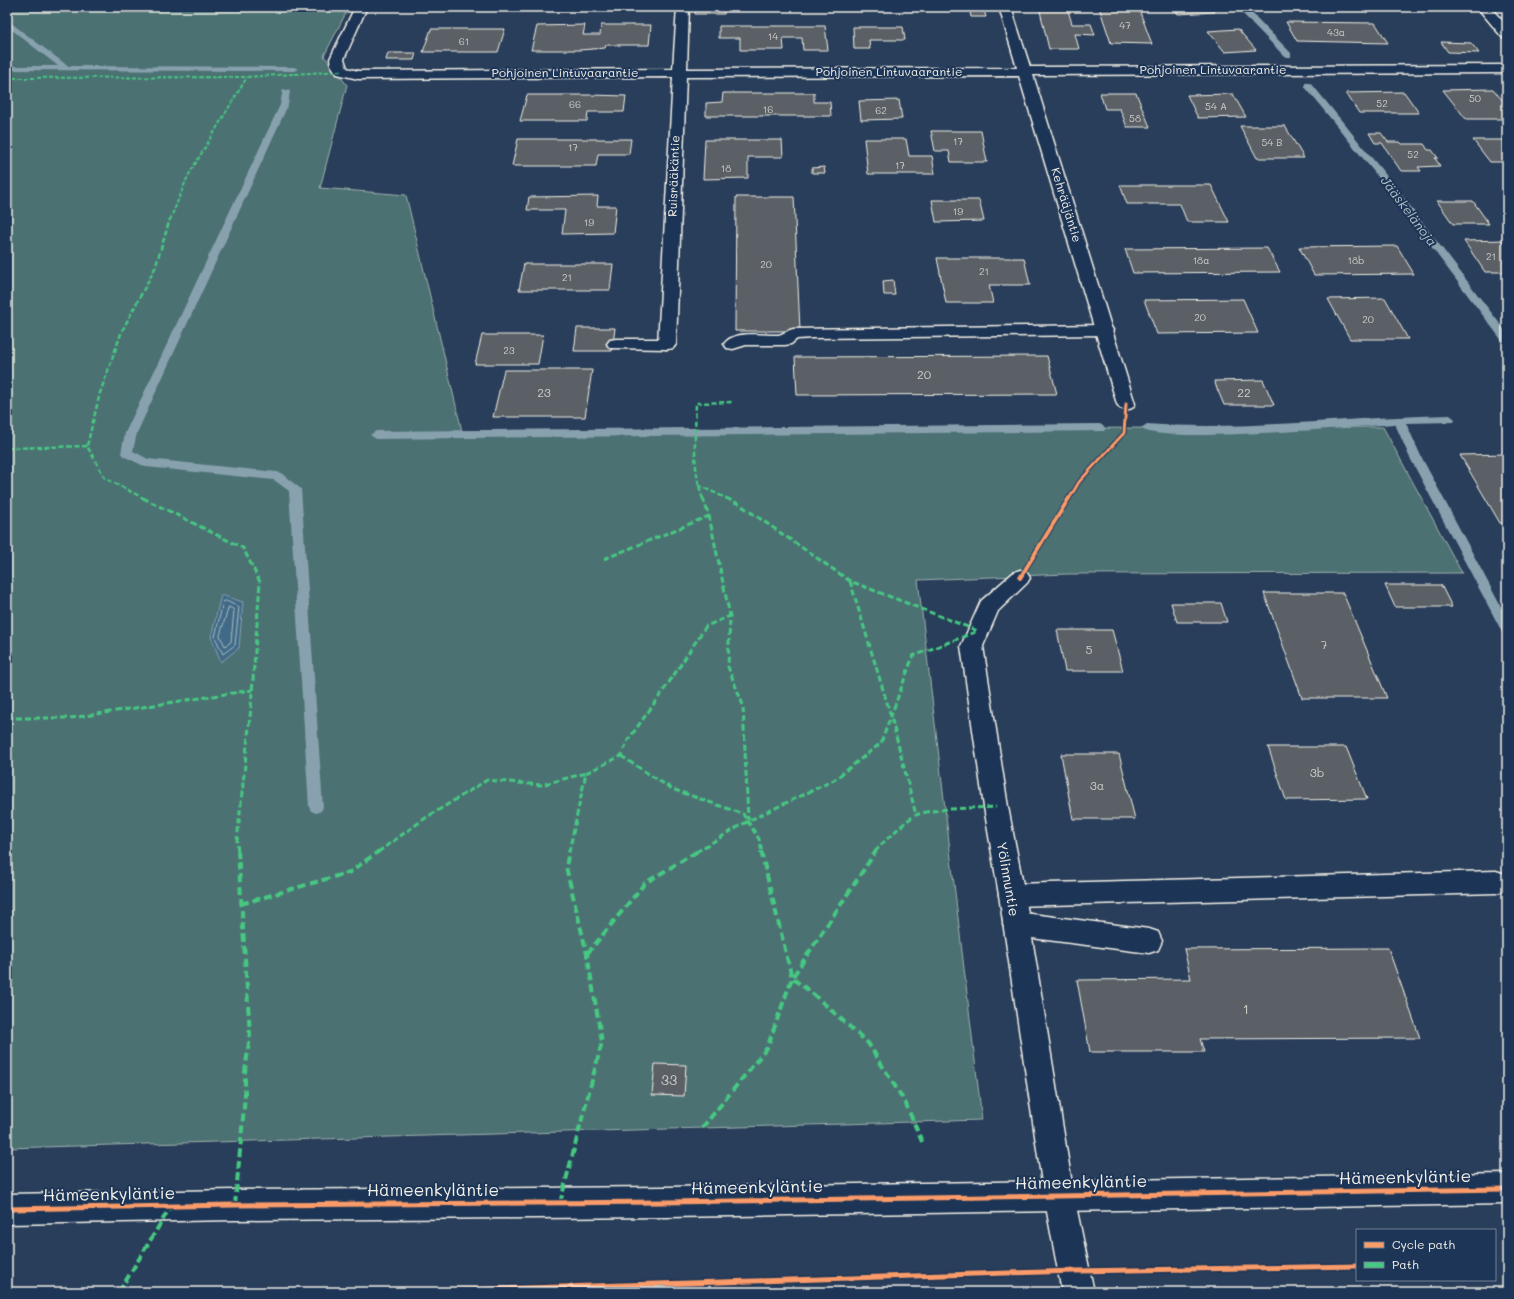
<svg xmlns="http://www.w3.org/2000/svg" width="1514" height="1299" font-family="Mali,sans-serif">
  <rect width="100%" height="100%" fill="#293e5a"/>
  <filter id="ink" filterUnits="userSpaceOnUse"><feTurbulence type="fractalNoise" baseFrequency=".025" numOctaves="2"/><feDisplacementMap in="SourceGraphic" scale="8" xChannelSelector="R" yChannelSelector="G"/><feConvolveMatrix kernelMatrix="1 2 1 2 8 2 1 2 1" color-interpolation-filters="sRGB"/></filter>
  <g filter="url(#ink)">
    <path fill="#4c7173" stroke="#a0b1ae" d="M7 7H349L324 56 347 85 320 188 406 195 462 431 1383 427 1462 573 1067 574 918 580 982 1120 7 1148Z"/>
    <path fill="#406b87" stroke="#88a1ae" d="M221 595 243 602 239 648 221 662 211 637Z"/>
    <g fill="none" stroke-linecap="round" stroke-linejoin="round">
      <path stroke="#acbbc1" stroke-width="1" d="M226 601 239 607 235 645 223 654 215 637 223 602Z
        M229 607 234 610 231 642 225 646 220 636Z"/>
      <path fill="#88a1ae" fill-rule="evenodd" d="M1242 9H1248L1291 53V57H1285L1242 13Z
        M7 20 68 66 294 67 298 69 294 71 7 70V66H58L7 26Z
        M1305 83H1311L1390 180 1507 333V343L1503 342 1383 183 1305 87Z
        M283 89 290 91 288 105 137 433 133 451 148 459 277 472 281 473 301 489 323 807 321 811 316 813 311 811 309 807 289 491 274 480 146 467 123 456 121 453 125 433 280 105Z
        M1450 415 1455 419 1454 422 1406 423 1421 456 1507 618V635L1502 633 1501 630 1409 456 1395 424C1365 426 1152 445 1141 428L1147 424C1248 431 1349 417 1450 415Z
        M1100 424 1106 428 1104 431 376 439 370 435 376 431Z"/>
    </g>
    <path fill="#5a6166" stroke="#f4f1e8" d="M554 7H589L588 10H554Z
      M606 7H636V11H605Z
      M696 7H725L724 14H695Z
      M969 7H983L986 17H971Z
      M1039 7H1067L1072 24H1091L1095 35 1075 34 1079 49H1049Z
      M1099 7H1138L1152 44 1111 43Z
      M1173 7H1211L1215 12 1178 14Z
      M1286 22 1375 23 1388 43 1297 41Z
      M585 25 583 35H600L601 25H651L649 45H606L605 48 580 50H531L537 26Z
      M719 26H825L828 50H803L802 38H783L784 50H740V38H719Z
      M853 27H903L905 40H869L870 49H854Z
      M431 29H505L498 52H423Z
      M1238 29 1256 50 1225 52 1208 31Z
      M1441 42 1471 43 1479 53 1448 52Z
      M388 53H416L414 60H386Z
      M1493 89 1507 106V119H1466L1443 90Z
      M1404 92 1419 113H1359L1346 93Z
      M723 93H814V102H830L831 116H706V103L722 102Z
      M1100 93H1136L1150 127H1127L1120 109H1105Z
      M1233 94 1246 117 1198 118 1187 95Z
      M527 95H591L626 96 624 112H588L587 121H520Z
      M899 100 902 119 861 120 859 101Z
      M1240 126H1285L1304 158H1257Z
      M931 131H981L987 162H951L949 151H935Z
      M1369 133H1381L1388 142H1400L1402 144H1424L1428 150H1432L1438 158H1435L1440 166 1418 167 1421 171H1401L1382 143H1375Z
      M518 139H631L629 154H598L596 166H512Z
      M864 139H906L909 156H932L935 174H868Z
      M705 140H782L783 157H748V178L703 179Z
      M1473 140H1507V162H1490Z
      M824 167 825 173H812V168Z
      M1120 185H1211L1229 222H1187L1180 204H1127Z
      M598 196 597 206H616L613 233 562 234 565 210H527L529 197Z
      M736 197H794L800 331H735Z
      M932 200H979L984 221 936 222Z
      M1437 201H1473L1489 224H1453Z
      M1507 240V272H1485L1464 241Z
      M1397 246 1414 274 1314 275 1299 247Z
      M1267 248 1280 272 1133 273 1125 249Z
      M937 258H1024L1030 285H989L993 303H946Z
      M524 264H613L610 290H519Z
      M893 280 895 295H884L883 281Z
      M1385 298 1408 339H1350L1328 299Z
      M1243 299 1258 333 1157 334 1144 300Z
      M577 328H615L612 351H574Z
      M482 335H543L538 364H475Z
      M1047 356 1057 394 797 395 795 357Z
      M504 370H592L585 417H493Z
      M1263 380 1274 405H1224L1214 381Z
      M1507 454V523H1500L1460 455Z
      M1385 585H1441L1452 607H1395Z
      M1264 593H1343L1387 698H1302Z
      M1171 603H1221L1227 622H1177Z
      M1057 630H1112L1123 671H1065Z
      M1268 747H1346L1367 799 1286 800Z
      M1061 754H1119L1135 819H1073Z
      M1388 948 1420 1038 1200 1039 1204 1052H1090L1077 980 1191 979 1184 949Z
      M655 1064 686 1065 684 1096 652 1095Z"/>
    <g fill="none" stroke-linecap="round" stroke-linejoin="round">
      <g stroke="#f4f1e8" stroke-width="3">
        <path id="lane" d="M1104 325 1110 326 1113 330 1110 334 1104 335 813 338 797 339 791 344 785 345H746L733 349 727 348 724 344C735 329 763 336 779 335 783 334 788 330 793 329Z
          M616 339H667L673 340 676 344 673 348 667 349 610 348 607 344 610 340Z
          M1496 871 1505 874 1507 878 1505 890 1496 893 1012 906 1003 903 999 895 1003 887 1012 884Z
          M1016 912 1149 929 1158 932 1162 941 1158 950 1149 953 1016 936 1007 932 1003 924 1007 916Z"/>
      </g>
      <g stroke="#f4f1e8" stroke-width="3">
        <path id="street" d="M355 7H367L344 59 347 68 358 71 673 69 677 7H689L687 69 1017 68 999 7H1011L1030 67 1507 65V73L1033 75 1135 404 1132 408 1126 410 1120 408 1117 404 1019 76 686 77 676 344 673 348 667 349 661 348 658 344 673 77 358 79 337 74 331 65 330 59Z
          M1477 7H1490L1507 26V38L1502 37Z
          M1020 570 1027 573 1030 578 1027 583 998 611 983 646 1008 807 1025 895 1074 1196 1094 1292H1062L1044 1196 999 895 984 807 961 646 981 601 1013 573Z"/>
      </g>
      <g stroke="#f4f1e8" stroke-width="3">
        <path id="secondary" d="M1507 1174V1204L665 1217 235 1220 7 1224V1194L235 1190 665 1187Z"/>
      </g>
      <use href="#lane" fill="#1d3557" fill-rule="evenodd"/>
      <use href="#street" fill="#1d3557" fill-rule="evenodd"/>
      <use href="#secondary" fill="#1d3557" fill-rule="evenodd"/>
      <path stroke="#46c982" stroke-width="2" stroke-dasharray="4 2" stroke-linecap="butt" d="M7 78 247 77 342 71
        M170 220 188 176 247 77"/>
      <path stroke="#46c982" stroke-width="2.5" stroke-dasharray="5 2.5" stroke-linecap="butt" d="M7 448 87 446
        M698 485 728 499
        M145 499 105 478 87 446 100 393 122 331 155 268 170 219
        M703 499C692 469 695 435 696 403L733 402"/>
      <path stroke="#46c982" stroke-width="3" stroke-dasharray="6 3" stroke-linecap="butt" d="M143 498 243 548 260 582 251 707 237 841 238 852
        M703 498 709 516 730 616 728 667 743 705 748 820
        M726 498 739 504 850 581 978 631
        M604 559 709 516
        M850 581 891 716 916 815
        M7 718H71L252 690
        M621 756 672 789 743 814 759 839 762 852
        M378 852 424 819 487 780 541 785 586 773
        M569 852 586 773 621 756 628 740 666 687 706 626 730 616
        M696 852 748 821 834 780 881 743 913 656 978 631
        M875 852C881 844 907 819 916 815 932 808 977 808 996 807"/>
      <path stroke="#46c982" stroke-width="4" stroke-dasharray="8 4" stroke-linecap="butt" d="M761 851 792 978 812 993 868 1043 905 1102 923 1144
        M241 904 350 872 379 851
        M587 954 645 883 698 851
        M702 1128 767 1048 792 978 876 851
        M560 1203 602 1042 587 954 566 867 569 851
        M235 1205 245 1096V1072L250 1035 238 851
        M119 1292 171 1206"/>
      <g stroke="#1d3557" stroke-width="5">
        <path id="cycleway-far2" d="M1069 499 1079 482 1124 433 1126 404"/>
      </g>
      <g stroke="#1d3557" stroke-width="6">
        <path id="cycleway-far1" d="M1020 578 1069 498"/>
      </g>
      <g stroke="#1d3557" stroke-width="8">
        <path id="cycleway" d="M7 1209 235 1205 665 1202 1507 1189
          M400 1292 1075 1271 1357 1266"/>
      </g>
      <use href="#cycleway-far2" stroke="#fa9b69" stroke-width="3"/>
      <use href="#cycleway-far1" stroke="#fa9b69" stroke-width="4"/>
      <use href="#cycleway" stroke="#fa9b69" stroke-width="5"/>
    </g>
  </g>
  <g text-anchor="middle" stroke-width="4" stroke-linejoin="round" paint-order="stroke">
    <g font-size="10" fill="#cecdc8">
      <text x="1125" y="29">47</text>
      <text x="1336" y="36">43a</text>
      <text x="773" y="40">14</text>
      <text x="464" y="45">61</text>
      <text x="1475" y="102">50</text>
      <text x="1382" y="107">52</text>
      <text x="575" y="108">66</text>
      <text x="1216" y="110">54 A</text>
      <text x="768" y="113">16</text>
      <text x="881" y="114">62</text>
      <text x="1135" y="122">58</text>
      <text x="958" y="145">17</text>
      <text x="1272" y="146">54 B</text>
      <text x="573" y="151">17</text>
      <text x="1413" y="158">52</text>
      <text x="900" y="169">17</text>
      <text x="726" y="172">18</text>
      <text x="958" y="215">19</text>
      <text x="589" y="226">19</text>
      <text x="1491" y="260">21</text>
      <text x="1201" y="264">18a</text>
      <text x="1356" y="264">18b</text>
      <text x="766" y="268">20</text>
      <text x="984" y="275">21</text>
      <text x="567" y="281">21</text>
      <text x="1200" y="321">20</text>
      <text x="1368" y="323">20</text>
      <text x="509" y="354">23</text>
    </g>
    <g font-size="12" fill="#f4f1e8" stroke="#1d3557">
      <text x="1213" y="74">Pohjoinen Lintuvaarantie</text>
      <text x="889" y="76">Pohjoinen Lintuvaarantie</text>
      <text x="565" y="77">Pohjoinen Lintuvaarantie</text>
      <text transform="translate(674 176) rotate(-88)" y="4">Ruisrääkäntie</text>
      <text transform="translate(1066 205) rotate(73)" y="4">Kehrääjäntie</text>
    </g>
    <g font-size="12" fill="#cecdc8">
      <text x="924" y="379">20</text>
      <text x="544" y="397">23</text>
      <text x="1244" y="397">22</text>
      <text x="1324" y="649">7</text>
      <text x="1089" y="654">5</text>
      <text x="1317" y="777">3b</text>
      <text x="1097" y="790">3a</text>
    </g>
    <g font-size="13" font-style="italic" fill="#b5c2c6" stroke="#1d3557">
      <text transform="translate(1409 211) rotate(53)" y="5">Jääskelänoja</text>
    </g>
    <g font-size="14" fill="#f4f1e8" stroke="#1d3557">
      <text transform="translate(1008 879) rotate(80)" y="5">Yölinnuntie</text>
    </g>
    <g font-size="14" fill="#cecdc8">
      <text x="1246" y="1014">1</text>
      <text x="669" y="1085">33</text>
    </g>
    <g font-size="17" fill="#f4f1e8" stroke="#1d3557">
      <text transform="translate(1405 1177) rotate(-1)" y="6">Hämeenkyläntie</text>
      <text transform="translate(1081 1182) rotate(-1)" y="6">Hämeenkyläntie</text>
      <text transform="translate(757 1187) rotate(-1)" y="6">Hämeenkyläntie</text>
      <text x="433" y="1196">Hämeenkyläntie</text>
      <text transform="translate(109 1194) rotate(-1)" y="6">Hämeenkyläntie</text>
    </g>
  </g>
  <rect width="1514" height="1299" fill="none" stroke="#1d3557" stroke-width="24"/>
  <rect x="12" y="12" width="1490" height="1275" fill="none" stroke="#f4f1e8" stroke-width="1.5" filter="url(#ink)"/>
  <rect x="1356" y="1229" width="140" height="52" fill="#1d3557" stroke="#738091"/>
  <rect x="1364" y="1242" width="20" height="6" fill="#fa9b69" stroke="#738091"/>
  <text x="1392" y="1249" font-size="12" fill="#f4f1e8">Cycle path</text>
  <rect x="1364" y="1262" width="20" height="6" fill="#46c982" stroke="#738091"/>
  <text x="1392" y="1269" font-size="12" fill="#f4f1e8">Path</text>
</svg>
